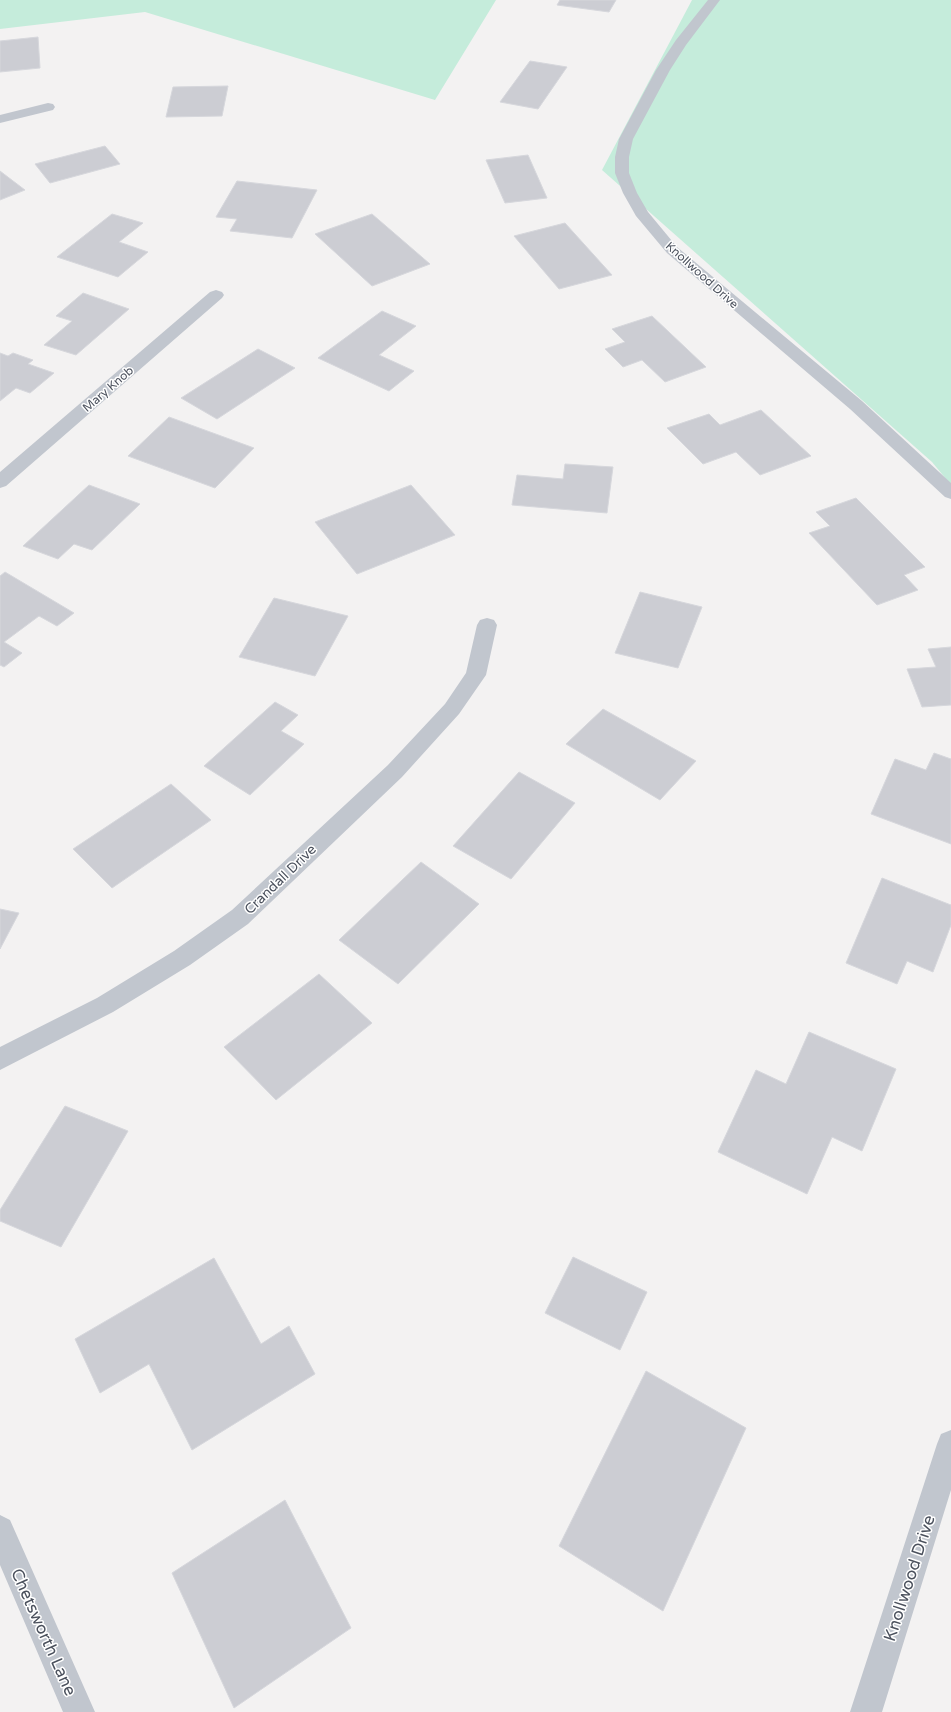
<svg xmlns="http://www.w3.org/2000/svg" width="951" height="1712" font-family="'Varela Round',sans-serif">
  <rect width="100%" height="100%" fill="#f3f2f2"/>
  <path fill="#c5ecdb" d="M0 0H496L435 100 145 12 0 29Z
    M692 0H951V485L932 462 602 170Z"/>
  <path fill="#cccdd3" stroke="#d6d7dc" d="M560 0H616L609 12 557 5Z
    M38 37 40 68 0 72V41Z
    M530 61 567 67 538 109 500 102Z
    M228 86 222 116 166 117 173 87Z
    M105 146 120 164 50 183 35 164Z
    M528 155 547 198 505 203 486 160Z
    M0 171 25 190 0 200Z
    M237 181 317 190 292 238 230 231 237 219 216 217Z
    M112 214 143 223 119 242 148 252 118 277 57 257Z
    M372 214 430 264 372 286 315 234Z
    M565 223 612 275 559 289 514 236Z
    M83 293 129 309 76 355 44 345 72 321 56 316Z
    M382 311 416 326 379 355 414 371 389 391 318 358Z
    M652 316 706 367 665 382 642 360 623 367 605 349 625 342 612 329Z
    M258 349 295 368 217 419 181 398Z
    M0 353 8 356 13 353 33 360 28 364 54 373 30 393 16 388 0 401Z
    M761 410 811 456 760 475 736 452 703 464 667 428 709 414 720 425Z
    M169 417 254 448 215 488 128 456Z
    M565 464 613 467 607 513 512 505 517 475 563 479Z
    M89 485 140 504 92 550 74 544 58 559 23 546Z
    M411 485 455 535 357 574 315 522Z
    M856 498 925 567 904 575 918 590 877 605 809 533 830 526 816 512Z
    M5 572 74 613 57 626 39 616 4 642 22 653 4 667 0 665V576Z
    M640 592 702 607 678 668 615 653Z
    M274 598 348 616 315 676 239 657Z
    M951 647V705L922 707 907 669 936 667 928 649Z
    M275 702 298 715 281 731 304 744 250 795 204 766Z
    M603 709 696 761 660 800 566 744Z
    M934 753 951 759V844L871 814 895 759 926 770Z
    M519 772 575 803 511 879 453 846Z
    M171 784 211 820 112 888 73 849Z
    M421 862 479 904 398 984 339 940Z
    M882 878 951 905V925L933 972 907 961 897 984 846 963Z
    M0 909 19 913 0 949Z
    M319 974 372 1023 276 1100 224 1047Z
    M809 1032 896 1069 862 1151 832 1137 807 1194 718 1152 756 1070 786 1084Z
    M65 1106 128 1131 61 1247 0 1221V1210Z
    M573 1257 647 1292 620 1350 545 1313Z
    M214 1258 261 1344 289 1326 315 1374 192 1450 149 1364 100 1393 75 1339Z
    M646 1371 746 1428 663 1611 559 1546Z
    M285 1500 351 1628 234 1708 172 1573Z"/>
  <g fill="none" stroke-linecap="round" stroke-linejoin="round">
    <path fill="#c1c6ce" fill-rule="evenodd" d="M708 0H720L686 45 670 70 633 139 629 157V173L637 193 648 212 677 247 862 401 951 483V499L945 497 850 409 667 253 636 216 623 193 615 173V157L619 139 656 70 676 40Z
      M48 103 53 104 55 107 53 110 0 123V115Z
      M216 290 222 292 224 295 222 298 6 486 0 488V472L210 292Z
      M487 618 494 620 497 625 486 675 459 714 402 777 248 924 190 965 113 1012 0 1070V1047L97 998 174 951 232 910 388 765 445 704 466 673 477 625 480 620Z
      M951 1430V1490L882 1712H850L937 1444 941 1434Z
      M0 1515 10 1520 95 1712H63L0 1565Z"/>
  </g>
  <g text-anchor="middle" stroke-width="3" stroke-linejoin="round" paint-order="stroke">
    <g font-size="12" fill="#4b515d" stroke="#fff">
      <text transform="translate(702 275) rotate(42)" y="4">Knollwood Drive</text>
      <text transform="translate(108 389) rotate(-41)" y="4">Mary Knob</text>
    </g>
    <g font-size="14" fill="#4b515d" stroke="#fff">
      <text transform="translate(280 879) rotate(-44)" y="5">Crandall Drive</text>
    </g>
    <g font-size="17" fill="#4b515d" stroke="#fff">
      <text transform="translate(909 1578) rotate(-72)" y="6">Knollwood Drive</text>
      <text transform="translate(44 1632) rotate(66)" y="6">Chetsworth Lane</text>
    </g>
  </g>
</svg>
